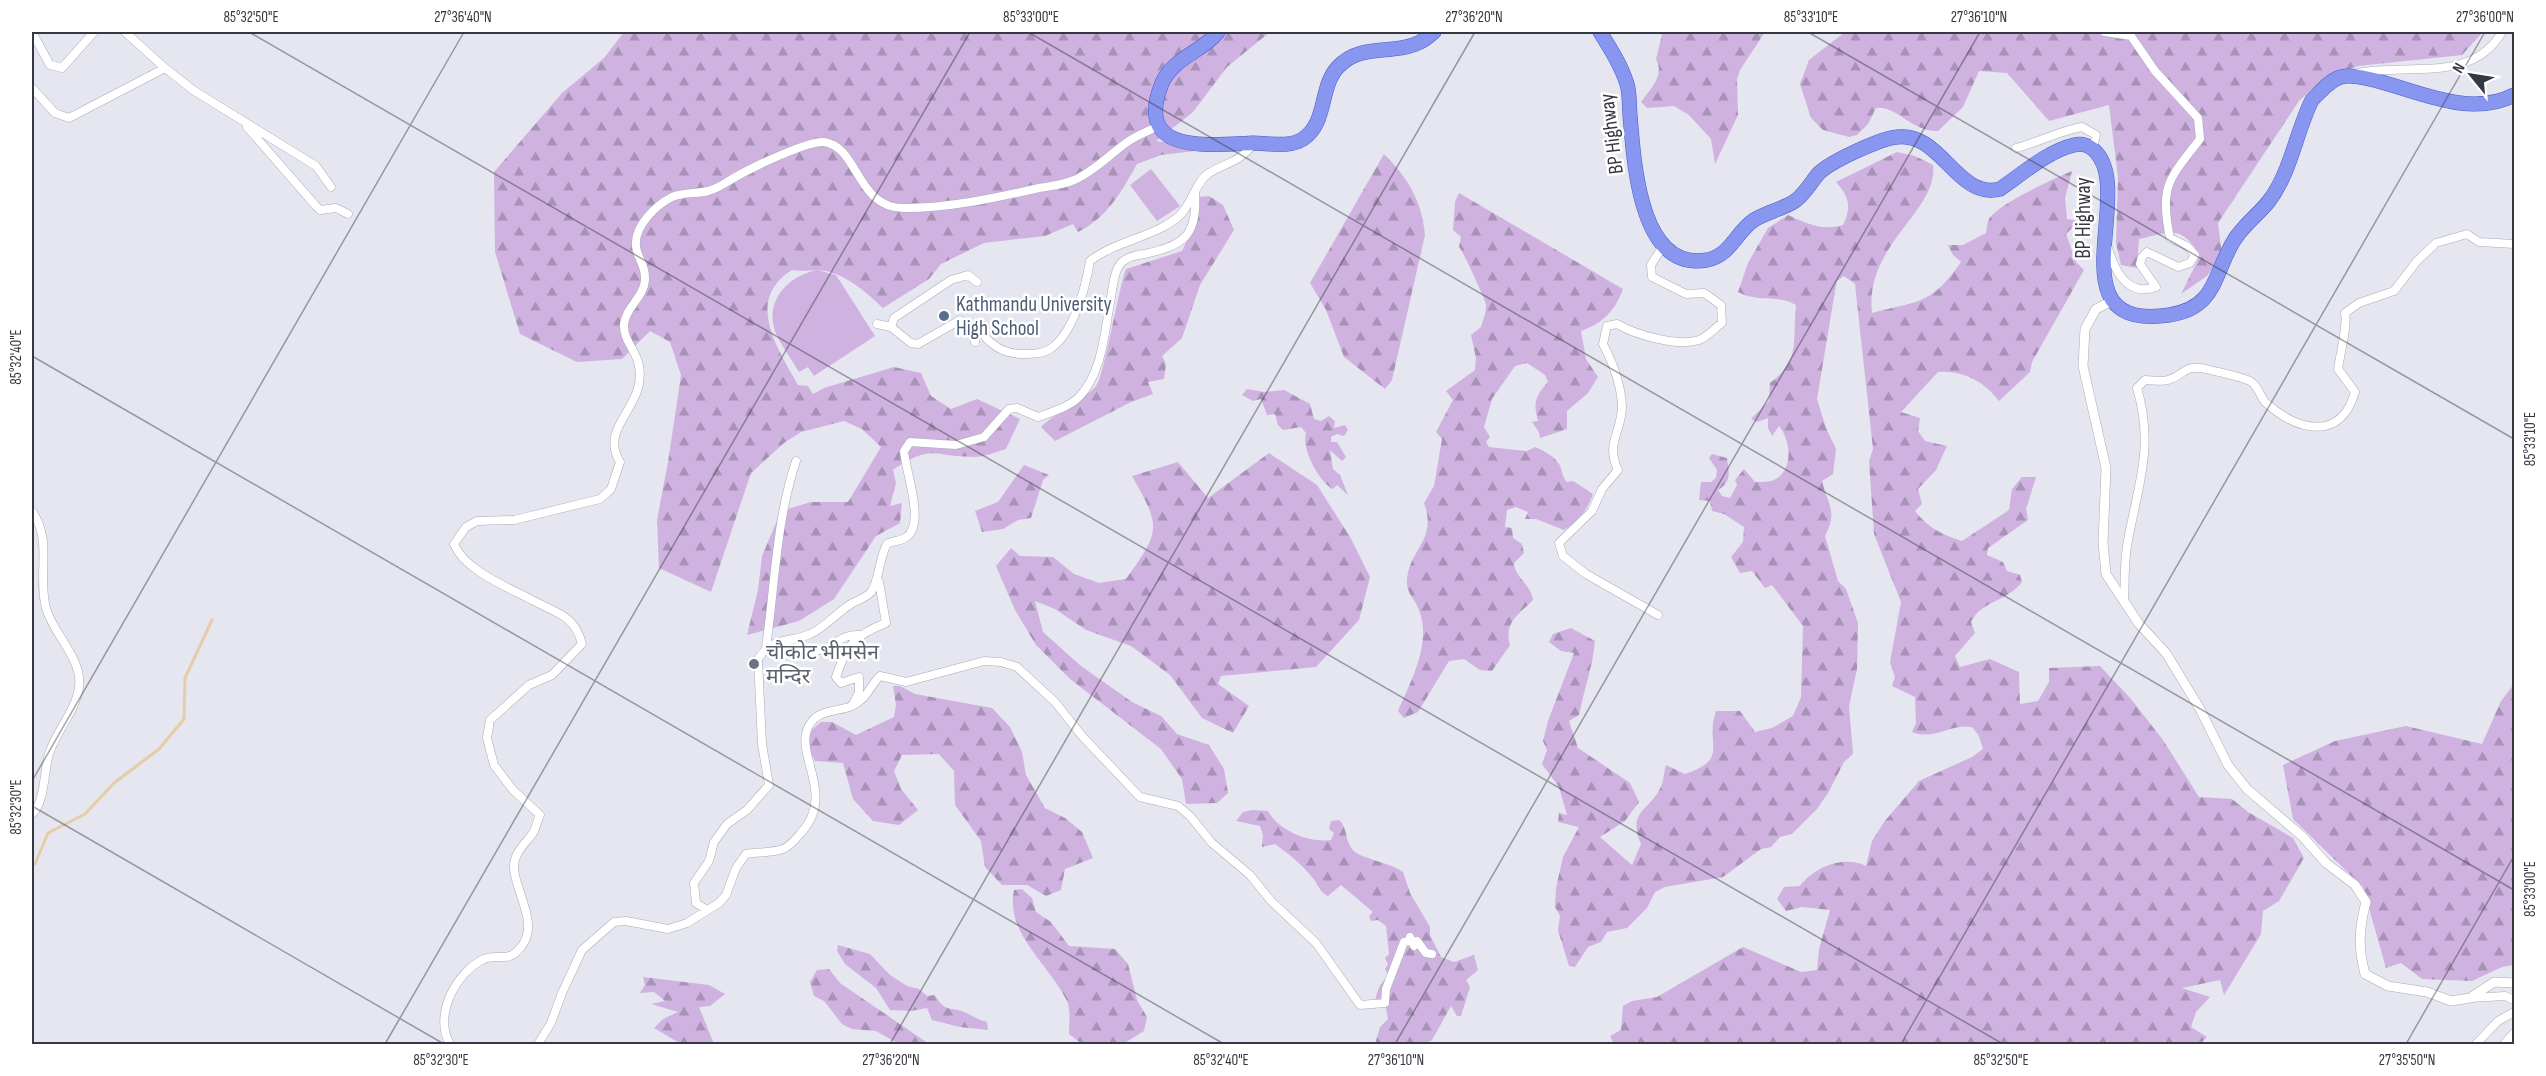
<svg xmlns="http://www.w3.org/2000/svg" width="2546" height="1076" font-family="'Sofia Sans Condensed','Noto Sans Devanagari',sans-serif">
  <defs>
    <pattern id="forest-firs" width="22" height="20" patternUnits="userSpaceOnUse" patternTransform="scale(1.5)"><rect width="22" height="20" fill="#cfb2e0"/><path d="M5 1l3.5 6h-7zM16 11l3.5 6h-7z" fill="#a992b7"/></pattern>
  </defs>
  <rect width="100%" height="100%" fill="#e5e6f0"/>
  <path fill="url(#forest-firs)" d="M624 32H1270L1227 67 1193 112 1156 141 1211 149 1161 155 1137 164C1122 191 1107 218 1078 232L1073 224 1045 236 984 243 941 264 929 279 883 308C867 293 848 276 826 271 814 269 804 272 792 270 744 300 778 349 798 385L808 386 813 394 824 388 894 367 921 373 931 396 951 409 977 399 1020 419 1006 449C996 452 984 457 974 457 931 457 934 443 893 470L896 483 890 506 902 503 900 523 876 536 834 599 799 621 747 635 758 590 762 556 781 511 811 502H848L881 447 862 429 844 421 801 432 784 443 751 473 711 592 659 568 657 520 668 462 681 375 670 342 650 331 622 359 577 362 520 334 495 252 494 172 562 93 604 58Z
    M1656 32H1765L1740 70 1737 79 1738 115 1715 164 1711 139 1689 115 1674 106 1647 108 1641 102C1651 88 1665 75 1656 59L1662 35Z
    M1845 32H2483L2462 55 2358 66 2325 77 2299 101 2218 223 2222 255 2207 276 2181 294 2200 256C2182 224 2170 232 2139 239L2137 268 2121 265 2116 243 2118 177 2109 105 2049 121 2007 73 1979 71 1963 107 1938 131C1911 132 1897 105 1876 108L1868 124 1857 135 1849 137 1823 130 1811 118 1800 84 1809 60Z
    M1897 152 1915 156 1933 165C1939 211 1864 244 1872 313 1920 300 1930 306 1961 262L1953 255 1948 245H1963L1986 233C1987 229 1987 222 1989 219 1998 204 2055 178 2072 171L2065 198 2067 219 2079 221 2066 234 2076 262 2084 270 2032 362 2030 372 1999 401C1985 382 1963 370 1938 372L1901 412 1920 418 1918 431 1925 441 1947 446 1936 470 1918 489 1922 504 1915 511C1928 528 1943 535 1962 541L2009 510 2012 489 2022 477H2036L2026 509 2028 520 1988 548 1987 555 2003 562 2007 571 2020 575 2022 582C2007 602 1982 600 1971 622L1975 633 1955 656 1960 667 1990 659 2019 672 2020 704 2038 701 2049 682V668L2100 666 2131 699 2163 740 2199 797 2232 799 2248 812 2293 838 2304 858 2279 901 2263 911 2261 934 2224 995 2220 980 2182 988 2210 997 2196 1012 2191 1027 2207 1037 2200 1044H1614L1610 1036 1621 1030 1623 1006 1632 1001 1657 997 1743 947 1801 972 1817 970 1819 949 1830 910 1802 907 1786 911 1777 899 1784 887 1800 886C1814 867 1844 855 1866 866L1872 841 1884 822 1919 781 1972 757 1983 749 1979 736 1972 727C1951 723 1935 741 1912 732L1916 723 1915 697 1892 686 1895 677 1890 662 1901 602 1874 534 1869 461 1873 449 1855 284 1844 276 1837 281 1835 291 1817 399 1826 428 1836 449 1833 474 1822 481C1828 506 1838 511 1825 536L1838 581 1846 589 1858 623 1857 669 1849 706 1853 754 1844 762 1828 793 1817 809 1792 834 1780 837 1771 847 1761 849 1723 877 1665 887 1655 892 1647 908 1627 928 1607 932 1601 942 1588 947 1575 967 1569 966 1558 930 1560 916 1555 907 1556 888 1563 857 1579 827 1558 822 1559 813 1567 815 1559 787 1542 764 1547 750 1543 741 1548 721 1574 653 1561 651 1549 642 1553 634 1571 628 1595 641C1593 665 1584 690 1579 715L1569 721 1578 748 1630 783 1639 802 1625 821 1600 837 1632 865 1641 844C1626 809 1652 811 1662 784 1664 778 1664 771 1666 765L1685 774C1731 759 1704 744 1716 711H1740L1755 732 1772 728 1793 716 1801 697 1803 626 1772 585 1765 588 1752 571 1740 573 1731 557 1743 542 1744 527 1724 514 1712 511 1710 501 1699 500 1701 482H1711L1716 478 1717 470 1709 458 1712 454 1727 458C1729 473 1732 481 1718 490L1722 496 1730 498 1737 485 1735 480 1744 469 1755 482C1761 482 1769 482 1774 480 1794 471 1791 440 1779 426L1772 436 1768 428V418L1757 422 1751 419 1769 401 1770 383C1802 360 1792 338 1796 305 1777 294 1758 303 1738 292L1748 263 1768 228 1788 215C1808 224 1821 231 1843 225 1852 206 1849 197 1836 182Z
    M1384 154C1408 178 1422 201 1425 235L1392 380 1385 389 1344 357 1326 310 1310 283Z
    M1459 193 1623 289C1615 311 1603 323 1581 331L1586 359 1598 377 1588 393 1567 411V429L1540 438 1539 432 1532 422 1538 421C1533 402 1535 397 1548 382L1545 375 1527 363 1515 366 1492 399 1484 427 1490 437 1486 442 1489 447 1527 451 1535 447C1544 451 1553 455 1559 464 1563 470 1561 476 1567 482L1573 481 1593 494C1587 511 1579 520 1564 530L1536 519H1525L1528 512 1516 507 1507 510 1505 527 1512 528 1513 538 1522 544 1524 553 1514 563C1514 576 1531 585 1533 600 1520 614 1503 622 1510 645L1492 671 1480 670 1464 659 1449 661 1418 712 1404 718 1398 711C1411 681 1432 643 1419 610 1415 599 1406 593 1407 581 1408 550 1438 540 1424 503L1434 486 1442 439 1436 432 1453 400 1446 391 1475 370 1476 358 1471 335 1481 327C1483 320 1487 311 1486 304 1485 299 1462 249 1459 247L1461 237 1453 230 1455 202Z
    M1209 196 1223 205 1234 230 1200 285 1182 338 1162 356 1166 364 1164 379 1148 382 1153 394 1131 402 1055 441 1041 427C1057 411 1078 406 1096 386 1104 378 1118 290 1126 269L1182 251 1198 217 1199 197Z
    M1247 389 1264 392 1284 390 1310 404 1314 419 1321 421 1329 416 1335 421 1334 428 1345 425 1348 430 1344 436 1337 434 1331 437V442H1337L1346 457 1342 461 1330 450 1333 469 1340 475 1348 495 1337 485 1333 489C1319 482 1301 448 1306 433L1301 427 1283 430 1278 425 1275 414 1267 415 1261 399 1253 401 1242 395Z
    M1269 453 1317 485 1350 537 1370 577 1359 620 1316 667 1221 676 1218 684 1249 706 1233 733 1202 718 1170 675 1131 646 1086 630 1055 609 1035 601 1043 632 1081 666 1132 702 1161 716 1177 734 1209 745 1224 769 1228 793 1217 803 1186 804 1182 779 1161 749 1070 679 1036 645 1015 610 996 566 1011 548 1020 556 1053 557 1074 574 1099 583 1126 579C1161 530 1161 527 1132 476L1178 462 1208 498Z
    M1024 465 1049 475 1043 480 1031 518 1018 520 1003 529 982 532 975 511 998 502Z
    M2514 684V965L2502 967 2472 981 2422 979 2401 963 2386 968 2363 887 2293 819 2283 765 2335 741 2406 726 2482 744 2501 701Z
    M893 686H900L915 694 992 708 1010 727 1022 752 1026 775 1045 808 1065 818 1082 832 1093 858 1065 869 1061 890 1046 896 1027 885H1002L985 867 981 841 955 805 954 771 939 754 902 755 894 771 901 789 918 810 899 825 873 821 853 799 843 763 815 761 807 745V734L821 722H832L856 735 894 717 896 705Z
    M1252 810 1268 811C1279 831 1309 843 1331 840L1334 833 1329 829 1331 821 1339 820C1348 828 1345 843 1354 851 1363 859 1391 863 1403 872L1410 893 1430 927V935L1441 957 1454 962 1474 955 1478 970 1466 980 1470 987 1461 1016H1457L1451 1006 1432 1040 1425 1044H1375L1380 1027 1388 1019 1385 1003 1376 1005C1374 995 1381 981 1389 976L1385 969 1388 964 1385 958 1389 954 1386 926 1378 920 1371 921 1369 916 1373 912 1341 885 1328 896C1321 893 1319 887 1315 881 1304 866 1290 855 1275 844L1262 847 1263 835 1260 826 1236 821 1243 812Z
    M1022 889 1032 898 1036 912 1051 922 1069 946 1115 949 1128 964 1137 1000 1147 1017 1144 1031 1123 1044H1082L1069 1034C1069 1025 1071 1010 1067 1001 1050 965 1005 934 1014 890Z
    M838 945 870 954 890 975 907 986 919 989 927 996 935 995C946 1015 953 1005 968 1014 975 1017 979 1020 987 1022L988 1030 960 1027 932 1020 927 1008 911 1011 890 1010 876 988 845 964 837 951Z
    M829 969 840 983 929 1044H899L876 1031 852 1029 842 1024 824 1001 814 996 810 982 817 970Z
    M643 977 709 985 725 994 710 1006 699 1007 714 1044H681L654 1028 663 1019 678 1012 651 1004 665 1001 654 992 640 993 645 985Z"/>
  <path fill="#cfb2e0" d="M1151 169 1180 206 1157 221 1130 185Z
    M817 270 836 275 875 336 814 376 808 367 799 372C792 360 783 348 777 336 762 303 787 276 817 270Z"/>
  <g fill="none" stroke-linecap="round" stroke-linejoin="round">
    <path stroke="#e6cca7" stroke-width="3" d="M32 865 35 864 48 833 85 814 114 783 159 749 184 719 185 678 212 620"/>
    <g stroke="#a8abba" stroke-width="9">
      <path id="minor" d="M32 32 50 65 62 68 94 32
        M125 32 165 68 193 90 316 166 331 187
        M2105 32 2131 36 2155 71 2198 118 2200 139C2169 179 2159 186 2170 238L2187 246 2195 255 2190 263 2178 267 2147 252 2142 257 2140 264 2156 287C2128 297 2115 272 2108 248
        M2358 73C2407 63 2472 84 2502 32
        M32 88 55 113 69 118 165 68
        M247 127 316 206 320 210 336 208 348 214
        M2016 148C2039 142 2059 131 2082 127L2096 135 2093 149
        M877 324 891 327 911 343 918 344 960 320 971 327 975 342
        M891 327 894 318 951 280 968 275 977 282
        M986 338C997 349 1007 354 1023 354 1032 354 1042 354 1050 349 1073 335 1086 286 1090 261 1116 240 1157 237 1180 215 1192 204 1196 181 1209 173 1228 162 1240 162 1254 143
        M796 461C776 521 775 585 766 647 784 650 811 656 828 647 839 641 846 634 859 635
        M32 511C53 541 37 575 46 608 53 634 83 659 79 687 76 711 56 731 49 754 44 770 45 803 32 814
        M2124 601C2125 583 2124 564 2127 546 2137 487 2155 449 2137 388L2145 380C2152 380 2162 382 2168 380 2187 374 2183 363 2210 370 2222 373 2238 376 2250 381 2258 385 2260 397 2266 403 2298 431 2341 442 2355 392L2338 369C2340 354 2348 325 2345 313L2359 303 2394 291 2417 261 2436 243 2467 234 2479 242 2514 244
        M1658 615 1586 574 1563 556 1559 543 1592 511 1602 489 1618 470C1605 443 1622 432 1622 406 1621 384 1613 363 1603 344L1607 326 1617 324C1636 335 1678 347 1699 340 1707 337 1715 328 1722 323L1721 305 1704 293 1686 294 1652 277 1651 265 1663 246
        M852 706C867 699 869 687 880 676L906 682 984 661 1001 662 1017 667 1055 702 1082 736 1140 797 1178 806 1190 816 1212 843 1250 875 1272 902 1316 943 1360 1005 1385 1003 1386 989 1404 942 1409 941 1410 937 1414 946 1417 941 1426 953 1432 954
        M707 910 696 903 694 883 709 861 714 842 727 824 747 810 769 785 762 744 758 659C774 635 788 644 810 634 825 628 837 612 851 604 858 600 866 598 871 592 879 582 879 558 887 544 892 541 900 541 905 538 927 526 905 470 904 451L910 442 956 445 984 437 1009 409 1017 408 1038 417C1051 412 1069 407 1079 397 1103 373 1105 328 1111 297 1113 286 1114 270 1122 262 1127 257 1137 255 1144 254 1182 246 1198 237 1195 193
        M2470 998 2505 996 2514 1000
        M450 1044C433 1016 456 972 484 959 498 953 508 964 521 947 540 924 515 892 514 868 513 853 526 843 533 833 536 828 537 821 540 815L513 790 494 765 487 738 490 720 529 685 552 675 582 644C575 615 556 613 532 600 508 587 465 571 454 544L466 527 477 521 514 520 600 499 611 489 620 462C598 426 647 407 639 366 637 351 623 341 624 324 626 307 644 297 645 280 646 264 637 259 636 246 634 226 656 205 672 197 684 192 696 194 708 191 717 189 724 184 732 179 747 170 808 140 824 142 859 147 856 208 904 208 949 208 995 198 1039 188 1050 186 1063 185 1074 180 1093 172 1109 155 1126 143 1135 136 1147 132 1158 126
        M538 1044 551 1023 562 993 582 950 614 922 626 921 668 929 687 923 719 903 726 895 736 868 746 854C758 852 771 853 783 849 789 847 795 840 800 834 841 791 785 748 814 719 823 710 840 711 852 706L859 692V677L841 683 836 677C847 644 855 635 886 623L879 582
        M2476 1044 2498 1021 2514 1012
        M2504 1044 2514 1033"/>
    </g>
    <g stroke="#a8abba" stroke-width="10">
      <path id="tertiary" d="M2114 300 2096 309 2085 329 2083 366 2106 468 2103 543 2106 574 2139 624 2166 653 2200 709 2228 765 2247 789 2303 837 2326 863 2355 885 2366 902C2359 928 2358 948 2365 974L2388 986 2427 992 2451 1001 2470 998 2494 982 2514 983"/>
    </g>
    <g stroke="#455ec9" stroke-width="15">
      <path id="trunk" d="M1218 32C1202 52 1173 58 1162 83 1133 155 1208 145 1253 143 1269 143 1289 148 1303 139 1328 122 1319 87 1338 67 1361 42 1394 56 1420 42 1425 40 1430 35 1434 32
        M1600 32C1610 48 1621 65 1627 84 1630 94 1629 104 1630 115 1634 161 1639 272 1707 260 1731 255 1736 232 1754 220 1767 212 1783 209 1795 201 1805 194 1811 182 1819 173 1832 161 1879 139 1897 137 1941 131 1957 200 2000 189 2022 174 2048 151 2074 145 2082 143 2090 146 2095 151 2137 192 2052 332 2169 315 2216 308 2213 276 2233 242 2242 226 2258 215 2269 201 2291 172 2296 132 2312 100 2320 92 2330 80 2341 77 2351 74 2365 78 2374 80 2418 91 2470 118 2514 95"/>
    </g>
    <use href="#minor" stroke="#fff" stroke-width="8"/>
    <use href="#tertiary" stroke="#fff" stroke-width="9"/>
    <use href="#trunk" stroke="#8896ef" stroke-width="14"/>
  </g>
  <path fill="none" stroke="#353841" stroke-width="1.5" stroke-opacity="0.45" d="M249 32 2003 1044M1028 32 2514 890M1808 32 2514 439M32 356 1224 1044M32 781 464 32M32 806 444 1044M385 1044 970 32M890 1044 1475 32M1395 1044 1980 32M1901 1044 2485 32M2406 1044 2514 856"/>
  <circle fill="#5c6f8a" stroke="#fff" stroke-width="2" cx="944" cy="316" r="6"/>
  <circle fill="#6b7280" stroke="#fff" stroke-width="2" cx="754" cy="664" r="6"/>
  <g text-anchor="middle" stroke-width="5" stroke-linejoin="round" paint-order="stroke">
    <g font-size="21" fill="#353841" stroke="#fff">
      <text transform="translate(1611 134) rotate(-97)" y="7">BP Highway</text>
      <text transform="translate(2083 218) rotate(-90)" y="7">BP Highway</text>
    </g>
    <g font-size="21" fill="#4e5e75" stroke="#fff" text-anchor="start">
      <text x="956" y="311">Kathmandu University<tspan x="956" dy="24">High School</tspan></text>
    </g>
    <g font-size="21" fill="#5b616d" stroke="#fff" text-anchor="start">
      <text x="766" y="659">चौकोट भीमसेन<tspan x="766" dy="24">मन्दिर</tspan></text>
    </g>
  </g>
  <rect width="2546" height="1076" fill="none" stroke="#ffffff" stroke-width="66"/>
  <g transform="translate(2471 75) rotate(300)" stroke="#ffffff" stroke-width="4.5" paint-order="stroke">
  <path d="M0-4.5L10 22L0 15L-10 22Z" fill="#353841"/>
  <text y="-9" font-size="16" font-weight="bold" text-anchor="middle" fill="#353841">N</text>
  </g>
  <rect x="33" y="33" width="2480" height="1010" fill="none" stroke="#353841" stroke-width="2"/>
  <g font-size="15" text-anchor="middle" fill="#353841">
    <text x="251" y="22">85°32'50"E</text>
    <text x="463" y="22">27°36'40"N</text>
    <text x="1031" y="22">85°33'00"E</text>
    <text x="1474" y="22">27°36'20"N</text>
    <text x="1811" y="22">85°33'10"E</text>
    <text x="1979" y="22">27°36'10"N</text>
    <text x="2485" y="22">27°36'00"N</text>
    <text transform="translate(16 357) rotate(-90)" y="5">85°32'40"E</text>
    <text transform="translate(2530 439) rotate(-90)" y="5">85°33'10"E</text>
    <text transform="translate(16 807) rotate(-90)" y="5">85°32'30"E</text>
    <text transform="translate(2530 889) rotate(-90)" y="5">85°33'00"E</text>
    <text x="441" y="1065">85°32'30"E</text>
    <text x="891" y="1065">27°36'20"N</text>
    <text x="1221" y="1065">85°32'40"E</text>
    <text x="1396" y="1065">27°36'10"N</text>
    <text x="2001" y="1065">85°32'50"E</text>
    <text x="2407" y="1065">27°35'50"N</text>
  </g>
</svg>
